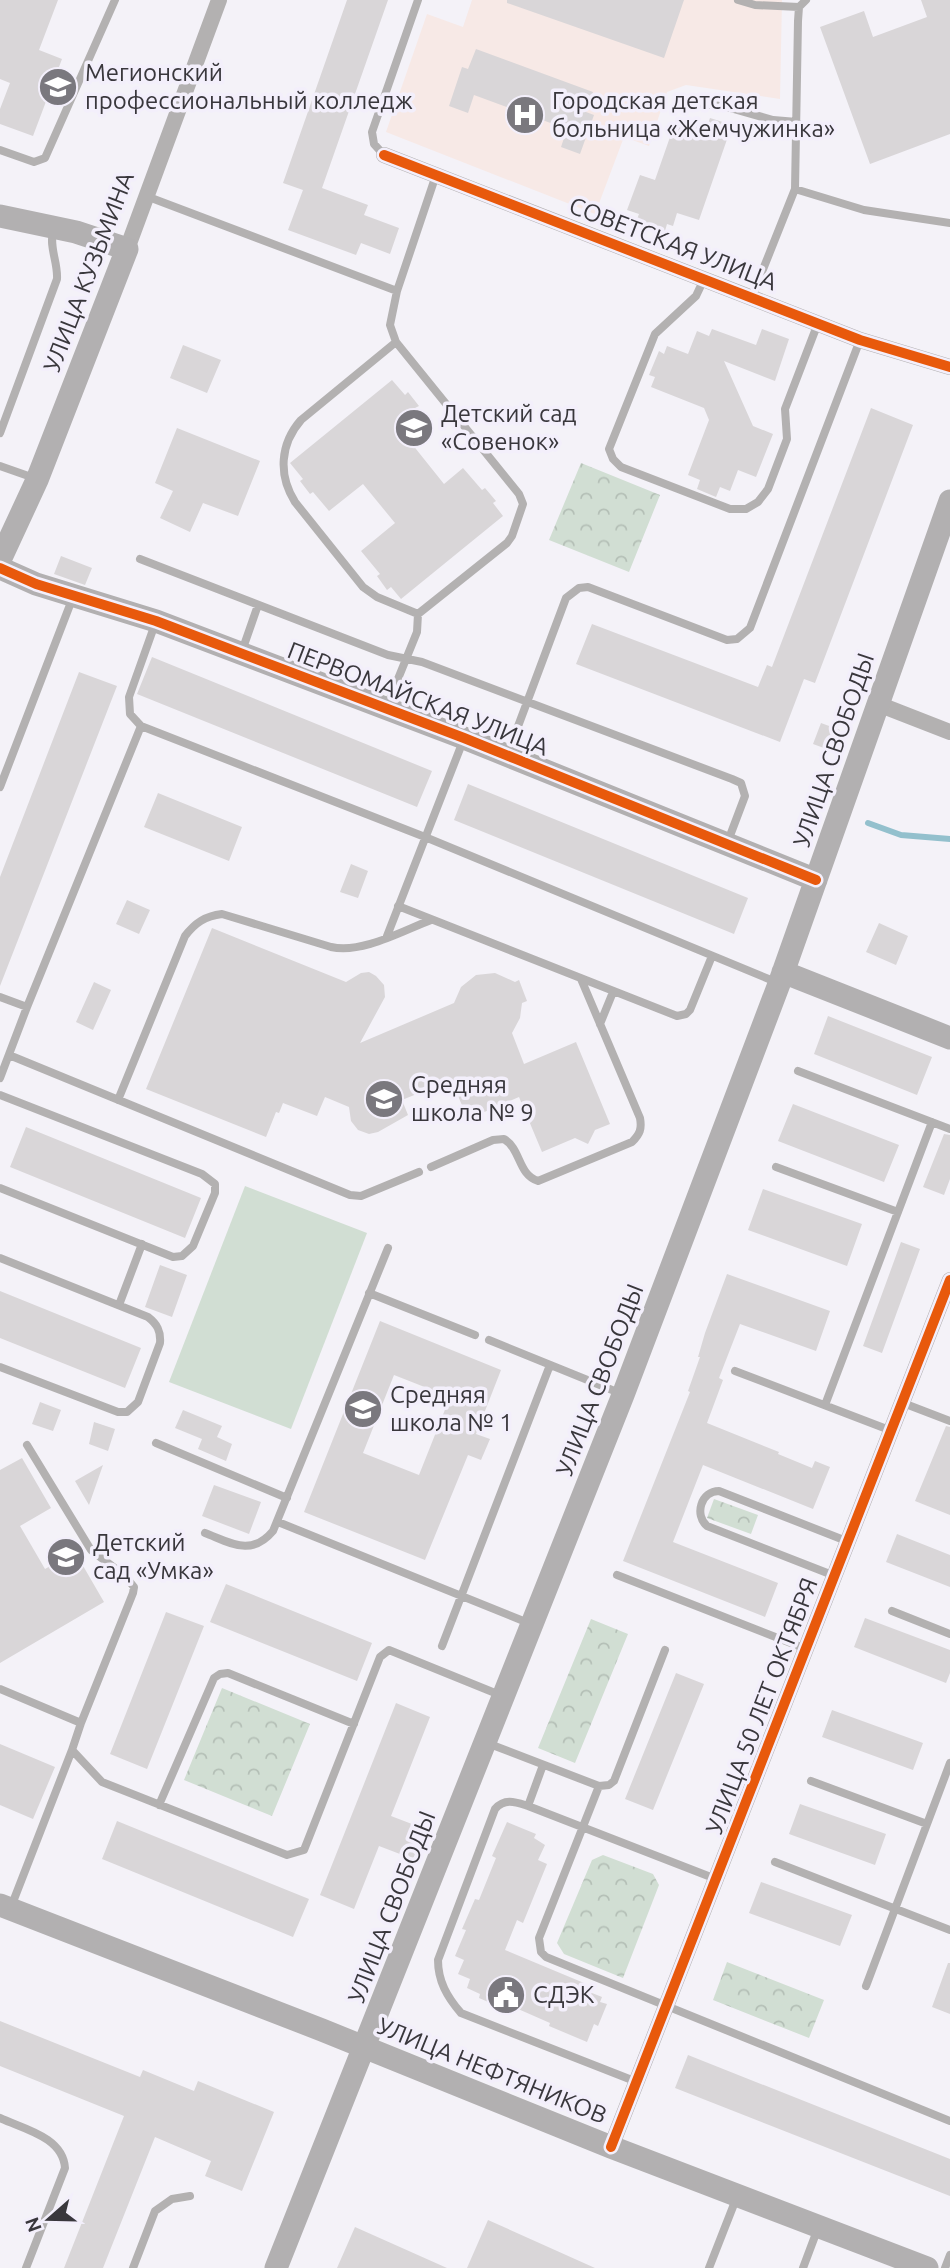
<svg xmlns="http://www.w3.org/2000/svg" width="950" height="2268" font-family="Ubuntu,sans-serif">
  <defs>
    <pattern id="forest-crowns" width="20" height="18" patternUnits="userSpaceOnUse" patternTransform="scale(1.75)"><rect width="20" height="18" fill="#d1ded3"/><path d="M2 6a3 3 0 1 1 6 0M12 15a3 3 0 1 1 6 0" fill="none" stroke="#b4bfb6"/></pattern>
  </defs>
  <rect width="100%" height="100%" fill="#f4f2f8"/>
  <path fill="#f7e9e6" d="M472 0H782L780 99 686 85 667 92 649 146 624 137 595 214 386 132 427 14 463 27Z"/>
  <path fill="url(#forest-crowns)" d="M581 463 660 495 629 572 549 540Z
    M714 1499 758 1515 751 1534 707 1518Z
    M591 1619 628 1634 575 1763 538 1748Z
    M222 1688 310 1724 272 1816 184 1780Z
    M603 1855 653 1874 659 1885 623 1978 564 1954 557 1943 592 1860Z
    M727 1962 824 2000 809 2038 713 2000Z"/>
  <path fill="#d1ded3" d="M245 1186 367 1233 291 1429 169 1382Z"/>
  <g fill="none" stroke-linecap="round" stroke-linejoin="round">
    <path stroke="#93c0cd" stroke-width="6" d="M868 823 901 835 950 839"/>
  </g>
  <path fill="#d9d6d8" fill-rule="evenodd" d="M0 0H58L39 50 62 59 33 136 0 124V109L10 83 0 79Z
    M347 0H388L322 188 368 205 364 215 399 228 390 254 361 243 356 255 288 230 303 190 283 183Z
    M507 0H684L664 58 507 3Z
    M921 0H950V134L870 164 820 27 864 11 873 37 927 17Z
    M476 49 593 92 586 112 594 115 580 154 561 147 567 129 474 95 468 113 449 106 462 67 468 69Z
    M677 117 707 127 710 118 732 125 699 220 677 213 673 226 667 224 665 231 636 222 639 214 627 210 640 175 655 180Z
    M712 329 756 345 762 329 789 339 775 381 724 361 753 426 773 434 756 477 738 470 730 491 720 487 716 497 697 489 700 480 688 475 709 420 704 408 651 387 655 377 649 375 659 351 664 354 667 346 688 354 697 331 709 336Z
    M183 345 221 360 207 393 170 378Z
    M392 380 405 395 408 392 419 406 415 408 431 428 412 444 444 484 463 468 482 490 485 488 496 501 493 503 503 516 401 599 391 587 387 590 377 576 380 574 361 551 395 523 363 484 329 511 313 492 310 494 300 481 303 479 290 463Z
    M871 408 913 425 815 683 804 679 780 742 576 664 592 624 758 687 767 665 772 667Z
    M177 428 260 461 238 516 203 503 190 532 160 518 173 491 155 483Z
    M61 556 92 568 85 585 54 574Z
    M152 657 432 771 417 807 137 694Z
    M79 672 117 686 0 986V877Z
    M821 723 840 730 832 751 813 744Z
    M468 784 748 898 734 934 454 820Z
    M158 793 242 827 229 861 144 827Z
    M351 864 368 871 358 898 340 892Z
    M127 900 150 910 139 934 116 924Z
    M879 923 908 936 896 965 866 952Z
    M212 928 346 982 361 973 369 972 376 976 384 985 385 997 360 1043 454 1003 461 987 476 975 495 973 515 982 519 980 527 1001 522 1003 520 1018 512 1033 524 1064 576 1042 610 1124 595 1130 588 1144 575 1138 542 1152 519 1097 468 1119 451 1080 402 1100 408 1115 378 1132 369 1134 358 1130 351 1121 349 1107 325 1097 317 1116 283 1103 279 1113 276 1112 266 1137 146 1089Z
    M94 982 111 990 93 1030 76 1022Z
    M828 1016 932 1057 917 1095 814 1054Z
    M793 1104 899 1145 884 1182 778 1141Z
    M26 1127 201 1198 185 1238 10 1167Z
    M944 1134 950 1135V1179L944 1195 923 1187Z
    M763 1189 862 1224 847 1266 748 1230Z
    M901 1242 920 1249 882 1353 863 1346Z
    M160 1265 187 1275 172 1317 145 1307Z
    M727 1274 830 1311 816 1351 740 1324 719 1378 723 1380 707 1423 779 1452 778 1454 812 1468 815 1461 830 1467 813 1509 703 1465 673 1542 778 1583 765 1617 623 1561 690 1392 688 1391 700 1357H698L705 1333Z
    M0 1291 141 1348 125 1388 0 1338Z
    M380 1321 501 1370 476 1434 490 1439 481 1460 468 1455 425 1560 304 1512ZM394 1375 450 1397 419 1475 363 1453Z
    M40 1402 61 1410 53 1431 32 1424Z
    M183 1410 222 1426 217 1437 232 1444 226 1461 198 1449 202 1439 175 1428Z
    M94 1422 115 1429 108 1451 89 1444Z
    M946 1426 950 1427V1515L915 1501Z
    M22 1458 51 1508 20 1526 45 1569 75 1552 104 1602 0 1663V1470Z
    M103 1465 89 1505 75 1481Z
    M214 1485 261 1502 249 1534 202 1516Z
    M897 1534 950 1555V1587L886 1562Z
    M226 1584 372 1643 357 1681 210 1622Z
    M166 1612 204 1626 147 1769 110 1754Z
    M865 1618 950 1650V1673L946 1683 854 1647Z
    M676 1673 704 1684 653 1810 625 1799Z
    M396 1703 430 1717 391 1816 425 1829 413 1859 379 1846 354 1909 320 1895Z
    M832 1710 923 1743 913 1770 822 1737Z
    M0 1744 55 1767 33 1819 0 1805Z
    M800 1804 886 1834 875 1865 789 1834Z
    M117 1821 309 1899 293 1937 102 1859Z
    M507 1822 536 1834 534 1838 545 1845 538 1860 547 1864 523 1923 517 1920 505 1950 584 1983 582 1989 602 1997 600 2002 607 2004 598 2026 594 2024 587 2042 549 2026 550 2023 509 2005 507 2010 479 1998 480 1994 467 1988 470 1979 458 1974 464 1960 455 1956 466 1930 462 1929 475 1899 479 1900 496 1858 492 1856Z
    M761 1882 852 1915 840 1946 749 1913Z
    M948 1963H950V2014L932 2007Z
    M0 2021 140 2077 143 2070 194 2091 198 2081 274 2112 242 2191 205 2176 211 2161 155 2137 103 2268H64L124 2116 0 2066Z
    M688 2055 950 2159V2196L675 2088Z
    M488 2220 595 2268H467Z
    M355 2227 447 2268H337Z"/>
  <g fill="none" stroke-linecap="round" stroke-linejoin="round">
    <path stroke="#b3b1b1" stroke-width="8" d="M738 0 755 5 799 7
      M689 103 723 106 773 120 797 122
      M0 150 34 162 45 158 115 0
      M384 155 374 144 372 132 418 0
      M795 189 864 210 950 223
      M146 196 397 291
      M704 279 696 296 655 334 609 449 613 459 621 467 730 509H746L758 502 768 489 787 439 785 409 818 323
      M752 297 795 189 798 21 799 7 806 0
      M0 433 57 279C58 262 49 248 53 231
      M0 466 37 479
      M140 559 388 655 422 662 732 779 741 783 745 796 728 841
      M418 614 377 597 363 587 295 502C278 475 280 444 301 420L396 342 390 325 397 291 436 175
      M155 624 129 697 130 714 141 726 425 837 776 982
      M242 651 258 605
      M387 706 417 632 418 614 507 543 512 536 523 504 519 494 396 342
      M508 753 566 598 579 588 588 587 727 640 737 639 750 628 860 340
      M0 787 73 597
      M398 906 677 1016 686 1014 690 1010 712 956
      M387 936 463 741
      M0 997 27 1007
      M600 1024 613 992
      M9 1055 350 1195 361 1196 419 1172
      M798 1071 950 1129
      M0 1078 27 1007 141 726
      M0 1095 202 1174 215 1184V1193L193 1246 182 1256 173 1257 0 1188
      M118 1100 185 936C195 923 205 916 222 914L331 947C362 954 402 931 431 920
      M431 1167 493 1140 504 1139C521 1149 518 1175 538 1181L632 1142C640 1134 642 1129 640 1118L581 979
      M776 1167 898 1212
      M0 1258 148 1317C157 1324 161 1331 160 1343L138 1402 127 1412H118L0 1367
      M369 1293 475 1335
      M119 1305 142 1244
      M489 1340 622 1394
      M735 1371 892 1431
      M903 1403 950 1421
      M825 1405 932 1122
      M156 1443 287 1498
      M27 1445 91 1550 125 1576 134 1587 133 1593 81 1723
      M278 1522 531 1624
      M205 1533C231 1543 251 1557 273 1531L388 1248
      M617 1575 806 1649
      M835 1576 707 1526C694 1515 701 1491 719 1491L849 1542
      M892 1611 950 1634
      M442 1646 550 1365
      M0 1689 81 1723 72 1750 102 1782 287 1855 304 1850 380 1657 389 1650 500 1695
      M487 1743 599 1786 609 1785 614 1781 665 1650
      M811 1781 927 1824
      M599 1786 539 1938 541 1952 546 1957 950 2121
      M159 1805 214 1678 220 1674 228 1673 354 1724
      M528 1806 543 1765
      M775 1862 950 1930
      M11 1907 72 1750
      M866 1986 950 1763
      M637 2082 461 2013C447 1997 438 1981 438 1960L495 1809C505 1798 515 1802 528 1806L716 1879
      M0 2118C24 2129 63 2137 65 2168L26 2268
      M133 2268 155 2211 172 2199 190 2196
      M709 2268 736 2199
      M803 2268 818 2228
      M945 2268 950 2255"/>
    <path stroke="#b3b1b1" stroke-width="16" d="M384 155 860 340 950 367
      M127 249 219 0
      M878 704 950 732
      M611 2147 950 1280"/>
    <path stroke="#b2b0b1" stroke-width="23" d="M0 216 76 232 127 249 37 480 0 560
      M0 568 36 584 156 621 464 738 816 880
      M783 972 950 1038
      M0 1905 322 2030 611 2147 927 2268
      M276 2268 623 1395 779 984 950 501"/>
    <g stroke="#f3effb" stroke-width="15">
      <path id="cycleway" d="M384 155 860 340 950 367
        M0 568 36 584 156 621 464 738 816 880
        M611 2147 950 1280"/>
    </g>
    <use href="#cycleway" stroke="#e8590c" stroke-width="10"/>
  </g>
  <defs>
    <g id="university-disc" transform="scale(2.0125)"><circle r="9.5" fill="#7a787e" stroke="#f3effb"/><path d="M0-5L7-2L0 1L-7-2ZM-4 1L0 2.5L4 1V4Q0 6-4 4Z" fill="#fff"/></g>
    <g id="hospital-disc" transform="scale(2.0125)"><circle r="9.5" fill="#7a787e" stroke="#f3effb"/><path d="M-5-5h3v3.5h4V-5h3V5h-3V1.5h-4V5h-3Z" fill="#fff"/></g>
    <g id="school-disc" transform="scale(2.0125)"><circle r="9.5" fill="#7a787e" stroke="#f3effb"/><path d="M0-5L7-2L0 1L-7-2ZM-4 1L0 2.5L4 1V4Q0 6-4 4Z" fill="#fff"/></g>
    <g id="civic-disc" transform="scale(2.0125)"><circle r="9.5" fill="#7a787e" stroke="#f3effb"/><path d="M-.6-6.5H3V-4.5H.6V-3L4-1V1h2V6H-6V1h2V-1L-.6-3ZM-1.2 2.5V6h2.4V2.5Z" fill="#fff"/></g>
  </defs>
  <g fill-rule="evenodd">
    <use href="#university-disc" x="58" y="87"/>
    <use href="#hospital-disc" x="525" y="115"/>
    <use href="#school-disc" x="414" y="428"/>
    <use href="#school-disc" x="384" y="1099"/>
    <use href="#school-disc" x="363" y="1409"/>
    <use href="#school-disc" x="66" y="1557"/>
    <use href="#civic-disc" x="506" y="1995"/>
  </g>
  <g text-anchor="middle" stroke-width="7" stroke-linejoin="round" paint-order="stroke">
    <g font-size="24" fill="#39373c" stroke="#f3effb" text-anchor="start">
      <text x="85" y="81">Мегионский<tspan x="85" dy="28">профессиональный колледж</tspan></text>
      <text x="552" y="109">Городская детская<tspan x="552" dy="28">больница «Жемчужинка»</tspan></text>
      <text x="441" y="422">Детский сад<tspan x="441" dy="28">«Совенок»</tspan></text>
      <text x="411" y="1093">Средняя<tspan x="411" dy="28">школа № 9</tspan></text>
      <text x="390" y="1403">Средняя<tspan x="390" dy="28">школа № 1</tspan></text>
      <text x="93" y="1551">Детский<tspan x="93" dy="28">сад «Умка»</tspan></text>
      <text x="533" y="2003">СДЭК</text>
    </g>
    <g font-size="24" fill="#39373c" stroke="#f3effb">
      <text transform="translate(673 244) rotate(21)" y="8">СОВЕТСКАЯ УЛИЦА</text>
      <text transform="translate(89 272) rotate(-69)" y="8">УЛИЦА КУЗЬМИНА</text>
      <text transform="translate(418 699) rotate(21)" y="8">ПЕРВОМАЙСКАЯ УЛИЦА</text>
      <text transform="translate(834 750) rotate(-71)" y="8">УЛИЦА СВОБОДЫ</text>
      <text transform="translate(600 1380) rotate(-69)" y="8">УЛИЦА СВОБОДЫ</text>
      <text transform="translate(762 1706) rotate(-69)" y="8">УЛИЦА 50 ЛЕТ ОКТЯБРЯ</text>
      <text transform="translate(392 1907) rotate(-69)" y="8">УЛИЦА СВОБОДЫ</text>
      <text transform="translate(492 2071) rotate(22)" y="8">УЛИЦА НЕФТЯНИКОВ</text>
    </g>
  </g>
  <g transform="translate(49 2219) rotate(250)" stroke="#f3effb" stroke-width="5" paint-order="stroke">
  <path d="M0-5L12 26L0 18L-12 26Z" fill="#39373c"/>
  <text y="-10" font-size="19" font-weight="bold" text-anchor="middle" fill="#39373c">N</text>
  </g>
</svg>
